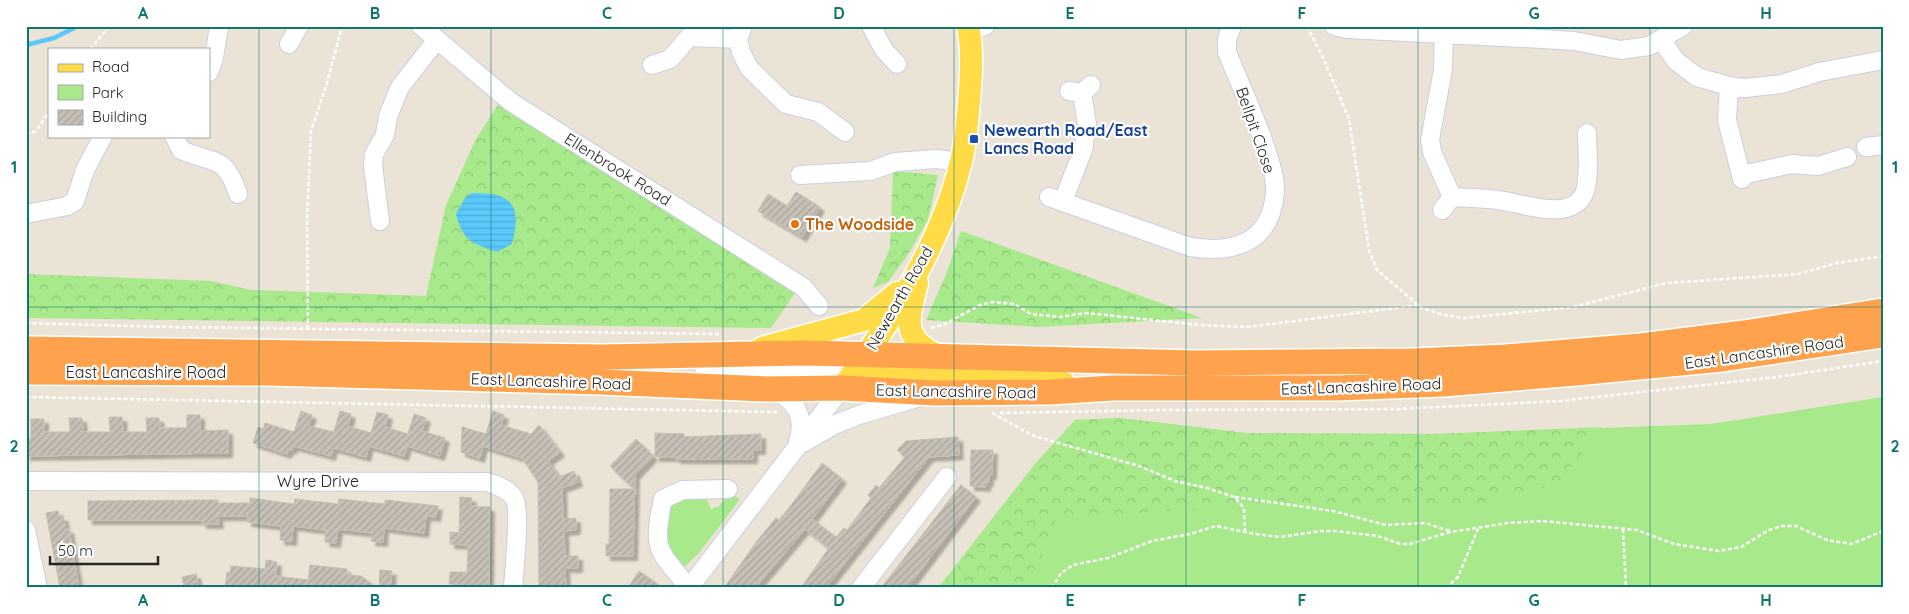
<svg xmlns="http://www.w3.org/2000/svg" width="1909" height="614" font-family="Quicksand,sans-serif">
  <defs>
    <pattern id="forest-crowns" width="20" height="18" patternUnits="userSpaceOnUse" patternTransform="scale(1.25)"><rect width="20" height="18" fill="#a7e98b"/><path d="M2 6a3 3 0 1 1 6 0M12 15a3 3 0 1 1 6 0" fill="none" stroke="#90c878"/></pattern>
    <pattern id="water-rules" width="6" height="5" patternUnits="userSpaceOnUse" patternTransform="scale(1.25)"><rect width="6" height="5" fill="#5bc9fb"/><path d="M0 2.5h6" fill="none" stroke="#4facd7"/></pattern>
    <pattern id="building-hatch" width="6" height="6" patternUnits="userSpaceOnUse" patternTransform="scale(1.25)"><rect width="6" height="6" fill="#c6c0b6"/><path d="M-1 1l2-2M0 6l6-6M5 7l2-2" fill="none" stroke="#aaa59c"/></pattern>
    <filter id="shadow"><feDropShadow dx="4.5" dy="4.5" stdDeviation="1" flood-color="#0004"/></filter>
  </defs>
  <rect width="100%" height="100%" fill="#ebe3d5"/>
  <path fill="#a7e98b" d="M1883 397V588H938L1034 465 1075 420 1119 418 1246 433 1435 434 1711 424Z
    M729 493 740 499 699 553 684 567 663 544 666 513 677 500 704 494 711 509 719 506Z"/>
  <path fill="url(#forest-crowns)" d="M499 103 798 289 771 328 26 318V274L211 281 251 290 426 296 446 205 476 139Z
    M893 171 938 175 928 220 907 256 888 282 873 288 890 248Z
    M961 231 1202 318 1039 327 926 320 945 277Z
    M1119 418 1246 433 1435 434 1603 427 1558 484 1469 506 1176 510 1056 519 1030 588H941L1075 420Z"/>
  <path fill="url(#water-rules)" d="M472 193C513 192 522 206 512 244L497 252C471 243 463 241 456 214L465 198Z"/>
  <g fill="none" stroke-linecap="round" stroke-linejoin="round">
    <path stroke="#5bc9fb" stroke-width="4.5" d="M26 45 54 38 78 26"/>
  </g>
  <path fill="url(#building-hatch)" stroke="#c6bfb0" filter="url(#shadow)" d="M796 192 820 207 802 237 758 211 768 194 787 206Z
    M301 411 312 415 308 426 334 432 340 411 351 414 348 426 371 433 377 412 388 415 385 427 408 434 414 414 426 418 422 431 445 438 440 456 407 446 404 456 369 446 366 457 333 448 331 456 293 446 292 450 289 449 287 454 253 443 258 427 263 429 265 423 294 432Z
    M493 411 504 415 501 425 531 434 539 425 560 452 548 461 559 477 574 471 578 482 562 488 563 519 576 518V530L564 531 565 556H578V568H565L566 588H539L538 482 522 458 483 446 480 458 461 452 462 427 486 434Z
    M187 415H200V431L228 430V453L26 456V439H31V419H44V432H70L69 418H82L83 432H110L109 417H122L123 432H147L146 418H159L160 428H187Z
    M655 433 684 434V437L761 434V450H753V459H676V457H655Z
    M958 437 959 455 929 457 825 588H801L829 548 805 529 755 588H724L757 541 776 518 779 520 789 508 822 463 842 479 812 519 836 537 844 528 847 530 871 498 868 495 876 485 879 488 905 457 897 450 906 441Z
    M636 439 653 456 635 475 633 556H606V544H609L610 489H634L610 466Z
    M971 450H993L992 475H989V482H986V487L970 486Z
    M961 485 976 497 907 588H881Z
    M460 497 472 498 471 506 490 507 489 588H464V584H449L450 572H467L468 545 450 544V532L459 533Z
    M250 498 294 504 295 499 338 504 339 499 385 504V500L438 506 436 517 426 516 424 533 384 528 383 542 371 541 372 533 338 529 336 543 325 542 326 530 293 526 292 541 280 540 281 526 247 522 248 516H218L219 524H202V520H88V501L218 500V503H234V506L235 503H250Z
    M58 511 59 517 63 516 66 530 69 529 79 588H60L46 513Z
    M266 560 277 562 276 576 308 580 307 588H225L227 572 230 573 231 566 265 569Z
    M310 565 347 569V575L361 576 377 588H307Z
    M380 570 392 571 390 588H379Z
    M639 571 663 588H628Z
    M196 574 199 588H184L182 577Z"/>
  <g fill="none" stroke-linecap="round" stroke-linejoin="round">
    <g stroke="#cbcee2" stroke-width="20">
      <path id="minor" d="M421 26 511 102 803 287 819 306
        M743 26 738 39 741 52 749 68 786 104 818 112 845 132
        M871 26 884 50 897 64
        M1334 26 1347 29 1543 39 1574 41 1621 50 1649 46 1683 26
        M969 30 985 26
        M1662 41 1676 61 1697 77 1729 86 1745 88 1782 84 1819 72 1883 60
        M289 44 299 26
        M652 65 670 59 689 37 738 39
        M209 72 214 58 219 26
        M1729 86 1727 120 1742 179
        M1069 91 1082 93 1091 85
        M174 136 181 150C213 164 225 154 238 194
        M1866 147 1883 145
        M800 175 871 171 895 162 936 159 961 162
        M1742 175 1792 164 1818 166 1847 157
        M1049 197 1190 247C1234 254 1271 243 1275 192 1278 164 1238 81 1227 52V39L1232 26
        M1452 197C1468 198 1483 198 1498 200 1522 203 1574 224 1585 191 1590 174 1587 151 1587 133
        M1063 201 1083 150 1087 124 1082 93
        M1442 210 1452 197 1432 152 1430 140 1443 69 1444 33
        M26 214 67 206 75 201 85 170 103 136
        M380 221 373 166 374 154 385 135 388 116 400 87 436 41
        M703 366 828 371 837 378 842 388 689 588C657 548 652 551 663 499L683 490 728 489
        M772 391C796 398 806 418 798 442
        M803 443 836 424 859 415 920 397
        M26 481 487 482C496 485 509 489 514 498 521 508 514 572 513 588
        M26 530 38 588
        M861 588 947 477"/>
    </g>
    <g stroke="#fff" stroke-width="25">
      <path id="major" d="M917 283C908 320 900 339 941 357
        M762 348 864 320 897 293
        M866 355C869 366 872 371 882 373L989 376 1064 383
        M842 388C892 321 941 244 961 162 966 142 967 122 969 102 971 78 973 50 968 26"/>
    </g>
    <g stroke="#fff" stroke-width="28">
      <path id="highway" d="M26 349 603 357 805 353 1195 363 1414 361 1506 357 1641 346 1744 333 1883 311
        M26 372 267 373 601 382 767 389 842 388 936 393 1050 392 1112 388H1337L1443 384 1576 373 1722 359 1883 335"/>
    </g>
    <path stroke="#fff" stroke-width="2.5" stroke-dasharray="4 2.5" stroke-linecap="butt" d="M1307 26 1324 60 1349 119 1369 250 1377 270 1422 308 1444 315 1464 318 1573 307 1667 283 1798 274 1837 263 1883 256
      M90 49 110 26
      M26 134 36 131 49 112
      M26 323 168 327 719 334
      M931 328 945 324 980 305 993 302 1014 304 1031 314 1040 315 1059 317 1086 313 1201 325 1248 327 1419 305
      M308 329 307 217 311 131 327 83 342 26
      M26 397 777 412
      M992 413 1034 436 1139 466 1175 481 1207 488 1234 497 1244 508 1245 532
      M1000 413 1164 410 1398 409 1560 401 1777 377 1883 361
      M1235 497 1333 511 1386 525 1425 523 1450 531
      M1623 529 1626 588
      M1052 588 1061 573 1073 565 1108 558 1152 541 1190 534 1216 526 1255 534 1280 537 1321 531H1336L1378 536 1400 544H1410L1450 532 1508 523 1542 521 1637 530 1674 544 1719 551 1741 547 1769 530 1782 526H1796L1827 540 1851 544 1883 531
      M1446 588 1458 577 1478 529"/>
    <use href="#minor" stroke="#fff" stroke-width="18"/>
    <use href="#major" stroke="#ffdc47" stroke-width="22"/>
    <use href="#highway" stroke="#ffa24d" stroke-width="25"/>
  </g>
  <path fill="none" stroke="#0f766e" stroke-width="1" stroke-opacity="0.55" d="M259 26V588M491 26V588M723 26V588M954 26V588M1186 26V588M1418 26V588M1650 26V588M26 307H1883"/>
  <rect fill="#1a4fb4" stroke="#fff" stroke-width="2" x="969" y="134" width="10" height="10" rx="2.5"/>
  <circle fill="#e8710a" stroke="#fff" stroke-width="2" cx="795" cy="224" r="5"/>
  <g text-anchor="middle" stroke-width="4.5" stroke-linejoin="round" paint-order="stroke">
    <g font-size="16" font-weight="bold" fill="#164399" stroke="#fff" text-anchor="start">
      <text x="984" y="136">Newearth Road/East<tspan x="984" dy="18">Lancs Road</tspan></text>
    </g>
    <g font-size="16" fill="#262626" stroke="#fff">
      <text transform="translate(1256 130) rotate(71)" y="6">Bellpit Close</text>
      <text transform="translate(618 169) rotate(32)" y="6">Ellenbrook Road</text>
      <text transform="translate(899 298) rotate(-60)" y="6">Newearth Road</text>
      <text transform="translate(1764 352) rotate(-8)" y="6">East Lancashire Road</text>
      <text x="146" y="378">East Lancashire Road</text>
      <text transform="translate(551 381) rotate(2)" y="6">East Lancashire Road</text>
      <text transform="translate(1361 386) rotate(-2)" y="6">East Lancashire Road</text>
      <text transform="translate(956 391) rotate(1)" y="6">East Lancashire Road</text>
      <text x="318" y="487">Wyre Drive</text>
    </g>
    <g font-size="16" font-weight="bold" fill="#c56008" stroke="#fff" text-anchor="start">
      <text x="805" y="230">The Woodside</text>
    </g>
  </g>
  <rect width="1909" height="614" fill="none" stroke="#ffffff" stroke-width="55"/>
  <rect x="48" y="48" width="162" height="90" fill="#ffffff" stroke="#a8a8a8"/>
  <rect x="58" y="64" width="25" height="8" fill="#ffdc47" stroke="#a8a8a8"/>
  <text x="92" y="72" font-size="15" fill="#262626">Road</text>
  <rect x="58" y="85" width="25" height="15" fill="#a7e98b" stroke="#a8a8a8"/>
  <text x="92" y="98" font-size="15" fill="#262626">Park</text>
  <rect x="58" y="110" width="25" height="15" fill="url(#building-hatch)" stroke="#a8a8a8"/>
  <text x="92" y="122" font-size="15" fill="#262626">Building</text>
  <path d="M50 556v8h108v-8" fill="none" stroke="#262626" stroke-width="2.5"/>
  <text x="58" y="556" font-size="15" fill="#262626" stroke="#ffffff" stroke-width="4" paint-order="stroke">50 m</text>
  <rect x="28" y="28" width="1854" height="558" fill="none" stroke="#0f766e" stroke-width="2"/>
  <g font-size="16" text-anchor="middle" font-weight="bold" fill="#0f766e">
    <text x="143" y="19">A</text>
    <text x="375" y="19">B</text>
    <text x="607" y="19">C</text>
    <text x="839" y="19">D</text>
    <text x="1070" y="19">E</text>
    <text x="1302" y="19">F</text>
    <text x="1534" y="19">G</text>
    <text x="1766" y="19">H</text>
    <text x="14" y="173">1</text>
    <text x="1895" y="173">1</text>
    <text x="14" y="452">2</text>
    <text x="1895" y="452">2</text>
    <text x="143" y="606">A</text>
    <text x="375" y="606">B</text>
    <text x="607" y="606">C</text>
    <text x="839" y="606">D</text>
    <text x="1070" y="606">E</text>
    <text x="1302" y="606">F</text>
    <text x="1534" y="606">G</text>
    <text x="1766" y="606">H</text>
  </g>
</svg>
